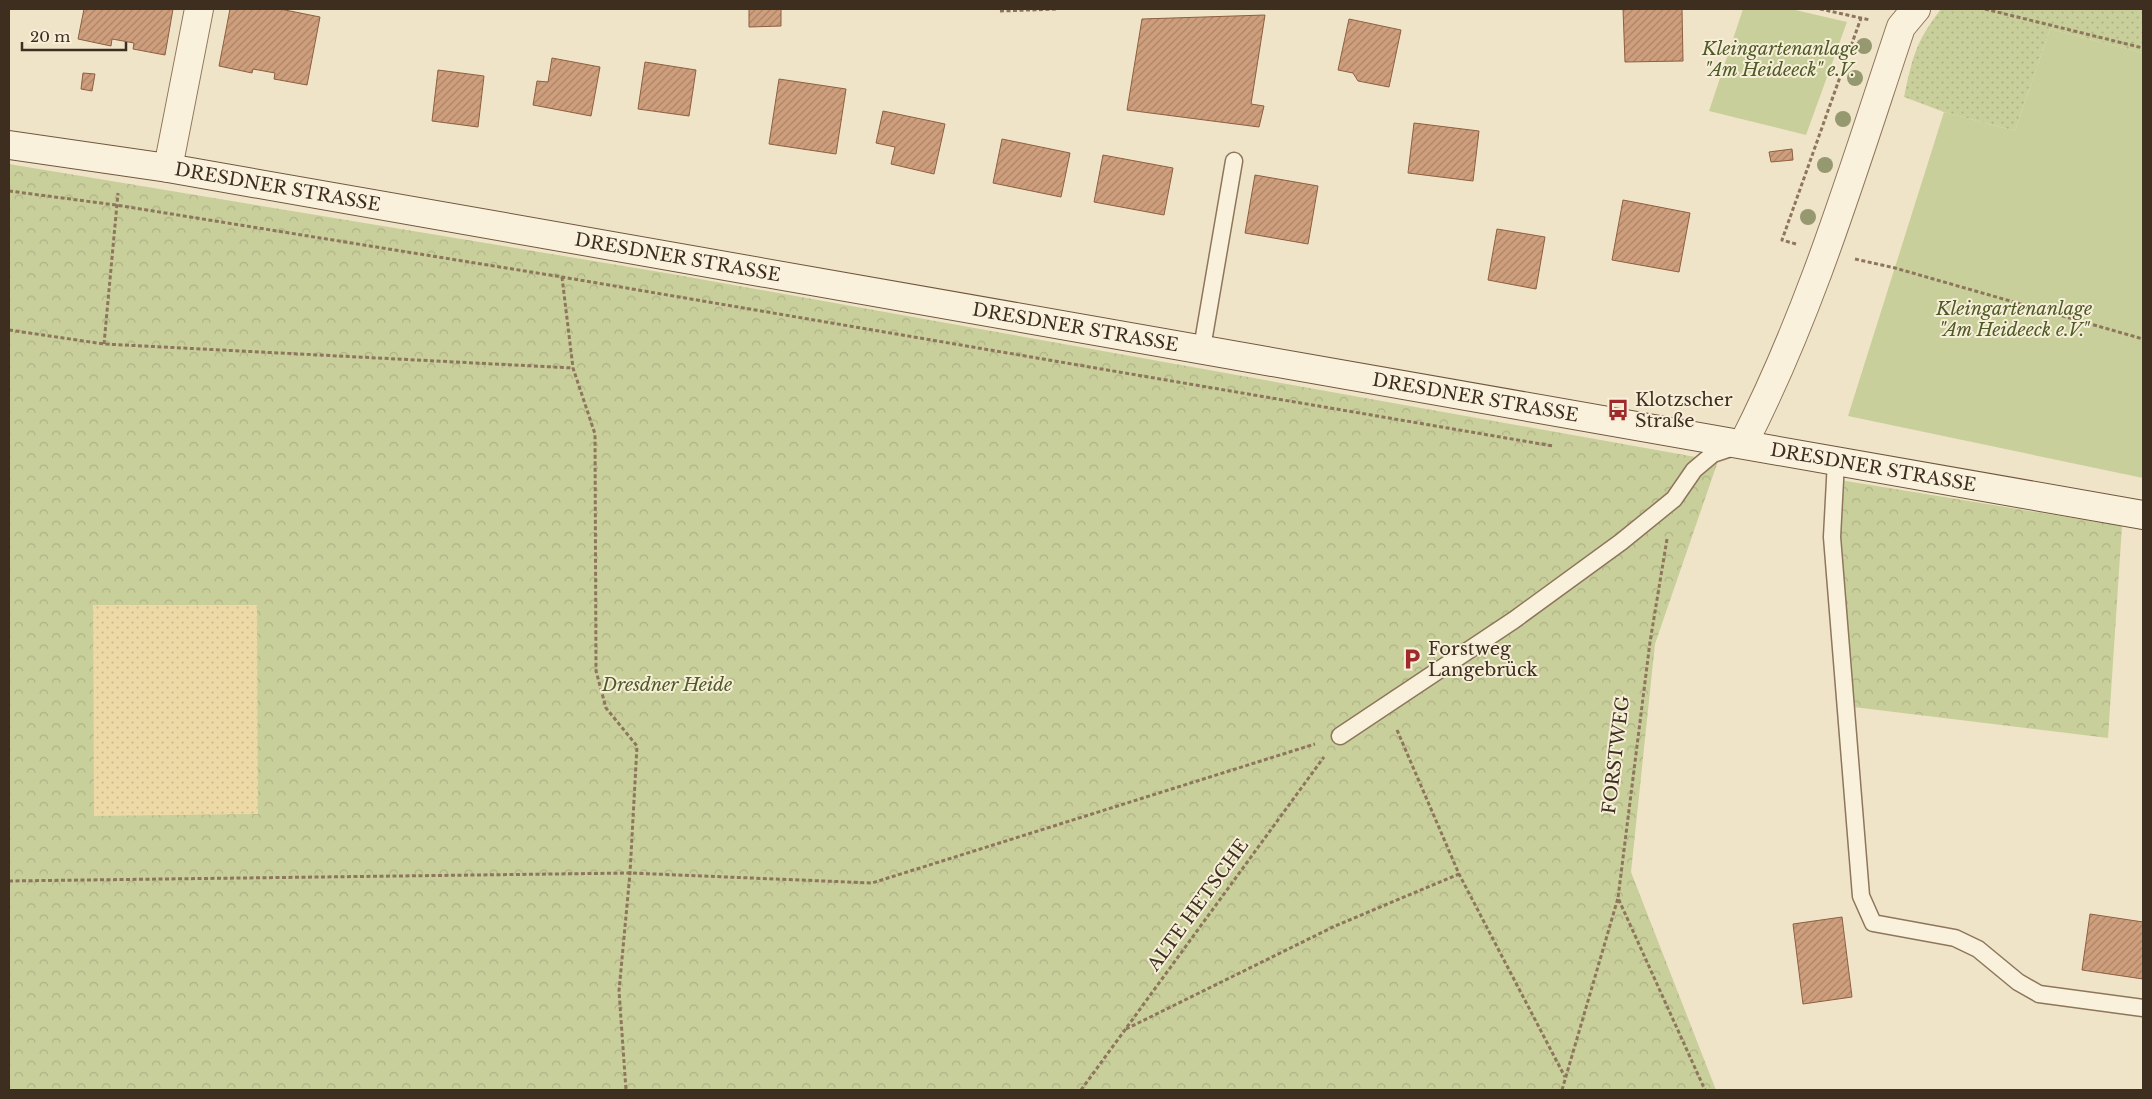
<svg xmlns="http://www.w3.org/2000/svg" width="2152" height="1099" font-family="'Libre Baskerville',serif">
  <defs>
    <pattern id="grass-dots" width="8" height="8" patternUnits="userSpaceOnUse" patternTransform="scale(1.25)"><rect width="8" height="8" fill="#c9cf9b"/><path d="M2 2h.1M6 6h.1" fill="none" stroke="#aeb285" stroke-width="1.8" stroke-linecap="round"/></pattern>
    <pattern id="forest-crowns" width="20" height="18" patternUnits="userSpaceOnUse" patternTransform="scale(1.25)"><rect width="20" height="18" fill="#c9cf9b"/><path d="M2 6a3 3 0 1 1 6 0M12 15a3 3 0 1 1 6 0" fill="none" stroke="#aeb285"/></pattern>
    <pattern id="sand-dots" width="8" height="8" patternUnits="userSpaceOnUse" patternTransform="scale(1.25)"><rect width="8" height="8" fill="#ecd9a5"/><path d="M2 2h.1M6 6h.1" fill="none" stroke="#cbbb8e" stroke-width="1.8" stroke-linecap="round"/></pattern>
    <pattern id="building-hatch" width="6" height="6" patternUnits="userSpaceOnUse" patternTransform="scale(1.25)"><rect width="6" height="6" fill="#cf9f7d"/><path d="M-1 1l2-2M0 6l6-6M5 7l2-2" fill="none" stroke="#a98266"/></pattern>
  </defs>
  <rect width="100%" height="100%" fill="#f0e4c8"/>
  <path fill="url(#grass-dots)" d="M1941 9H2143V53L2050 29 2015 131 1944 112 1904 97C1913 56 1915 43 1941 9Z"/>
  <path fill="url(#forest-crowns)" d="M9 164 672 274 1718 461 1655 644 1631 872 1716 1090H9Z
    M1840 480 2122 526 2108 738 1845 706 1832 537Z"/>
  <path fill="url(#sand-dots)" d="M93 605H257L258 814 94 816Z"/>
  <path fill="#c9cf9b" d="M1743 9H1791L1847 22 1806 135 1709 111Z
    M2050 29 2143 53V478L1848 416 1944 112 2015 131Z"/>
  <path fill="url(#building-hatch)" stroke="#8d5f41" d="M84 9H173L165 55 133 49 134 43 112 39 111 46 78 39Z
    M230 9H280L320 17 307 85 274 79 275 73 253 69 252 73 219 66Z
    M749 9H781V26L749 27Z
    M1623 9H1682L1683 61 1625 62Z
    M1265 15 1251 104 1264 106 1259 127 1127 110 1142 19Z
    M1349 19 1401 30 1389 87 1358 81 1353 73 1338 70Z
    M552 58 600 67 591 116 533 105 537 81 548 82Z
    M645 62 696 70 689 116 638 109Z
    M438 70 484 76 478 127 432 121Z
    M83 73 95 74 92 91 81 89Z
    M779 79 846 89 836 154 769 144Z
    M883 111 945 124 934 174 891 164 895 147 876 143Z
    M1414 123 1479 131 1473 181 1408 173Z
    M1002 139 1070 153 1061 197 993 183Z
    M1792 149 1793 160 1771 162 1769 152Z
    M1103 155 1173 168 1164 215 1094 202Z
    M1255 175 1318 186 1308 244 1245 233Z
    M1623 200 1690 213 1679 272 1612 260Z
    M1497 229 1545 237 1536 289 1488 280Z
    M2090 914 2143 922V979L2082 970Z
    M1842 917 1852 997 1803 1004 1793 924Z"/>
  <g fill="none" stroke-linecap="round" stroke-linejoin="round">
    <g stroke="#8d765c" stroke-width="19">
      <path id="lane" d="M1202 348 1234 161
        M1836 461 1832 537 1861 896 1873 923 1955 938 1978 949 2018 982 2039 994 2143 1008
        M1340 736 1514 620 1621 542 1674 499 1694 470 1713 454 1734 447"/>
    </g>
    <g stroke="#8d765c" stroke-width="30">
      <path id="street" d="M168 168 199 9
        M1743 444C1811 312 1854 167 1901 27L1916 9"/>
    </g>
    <g stroke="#6f573f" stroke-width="30">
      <g id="secondary">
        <path id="s1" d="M9 145 168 168 2143 515"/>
      </g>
    </g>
    <path stroke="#8d765c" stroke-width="3" stroke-dasharray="4 2.5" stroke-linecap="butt" d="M1820 9 1870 20
      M1985 9 2143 48
      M1000 11 1058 9
      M9 191 116 205 562 277 1553 446
      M1796 244 1782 240 1861 18
      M1855 259 1895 268 2143 339
      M562 277 573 368 595 434 596 671 606 708 637 746 630 873 619 991 626 1090
      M9 330 104 344 573 368
      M104 344 118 193
      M1667 539 1650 642 1618 898 1705 1090
      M1397 730 1459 874 1565 1077
      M9 881 630 873 872 883 1315 744
      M1126 1029 1335 926 1459 874
      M1081 1090 1324 757
      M1562 1090 1618 898"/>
    <use href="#lane" stroke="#faf1dc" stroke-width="16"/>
    <use href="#street" stroke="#faf1dc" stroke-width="28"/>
    <use href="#secondary" stroke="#faf1dc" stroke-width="28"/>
  </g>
  <g fill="#96986f">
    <circle cx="1864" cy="46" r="8"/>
    <circle cx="1855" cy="78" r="8"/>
    <circle cx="1843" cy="119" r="8"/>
    <circle cx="1825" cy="165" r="8"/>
    <circle cx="1808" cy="217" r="8"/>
  </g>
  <defs>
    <g id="bus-bare" transform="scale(1.725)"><path d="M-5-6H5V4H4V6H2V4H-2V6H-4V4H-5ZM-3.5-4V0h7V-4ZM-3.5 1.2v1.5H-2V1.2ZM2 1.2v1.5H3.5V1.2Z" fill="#9e2a2b" stroke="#f7eed8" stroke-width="2.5" paint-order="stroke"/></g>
    <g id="parking-bare" transform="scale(1.725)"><path d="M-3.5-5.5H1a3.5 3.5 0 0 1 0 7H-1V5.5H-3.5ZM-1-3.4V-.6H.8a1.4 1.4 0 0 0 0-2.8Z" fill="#9e2a2b" stroke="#f7eed8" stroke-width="2.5" paint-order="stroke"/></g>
  </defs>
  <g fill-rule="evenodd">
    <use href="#bus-bare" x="1618" y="410"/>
    <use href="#parking-bare" x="1412" y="659"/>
  </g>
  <g text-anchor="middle" stroke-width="4" stroke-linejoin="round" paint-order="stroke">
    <g font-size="18" font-style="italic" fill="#4d5a26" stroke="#f7eed8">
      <text x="1780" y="55">Kleingartenanlage<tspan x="1780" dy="21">"Am Heideeck" e.V.</tspan></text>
      <text x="2014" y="315">Kleingartenanlage<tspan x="2014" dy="21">"Am Heideeck e.V."</tspan></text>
      <text x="667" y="691">Dresdner Heide</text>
    </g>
    <g font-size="18" fill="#3d2e20" stroke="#f7eed8">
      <text dy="6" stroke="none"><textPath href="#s1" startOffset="272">DRESDNER STRASSE</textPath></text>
      <text dy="6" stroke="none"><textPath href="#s1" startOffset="678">DRESDNER STRASSE</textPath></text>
      <text dy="6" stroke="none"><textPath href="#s1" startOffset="1082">DRESDNER STRASSE</textPath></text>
      <text dy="6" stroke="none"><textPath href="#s1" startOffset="1488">DRESDNER STRASSE</textPath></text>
      <text dy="6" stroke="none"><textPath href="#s1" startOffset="1892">DRESDNER STRASSE</textPath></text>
      <text transform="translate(1616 755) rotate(-83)" y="6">FORSTWEG</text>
      <text transform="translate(1198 905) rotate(-54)" y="6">ALTE HETSCHE</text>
    </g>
    <g font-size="18" fill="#3d2e20" stroke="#f7eed8" text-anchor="start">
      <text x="1635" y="406">Klotzscher<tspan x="1635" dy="21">Straße</tspan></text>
      <text x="1428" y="655">Forstweg<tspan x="1428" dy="21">Langebrück</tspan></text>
    </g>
  </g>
  <rect width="2152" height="1099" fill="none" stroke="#3d2e20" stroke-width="20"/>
  <path d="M22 42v8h104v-8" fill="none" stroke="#3d2e20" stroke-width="2.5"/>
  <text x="30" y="42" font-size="15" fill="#3d2e20" stroke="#f7eed8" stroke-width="4" paint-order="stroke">20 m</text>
</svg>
